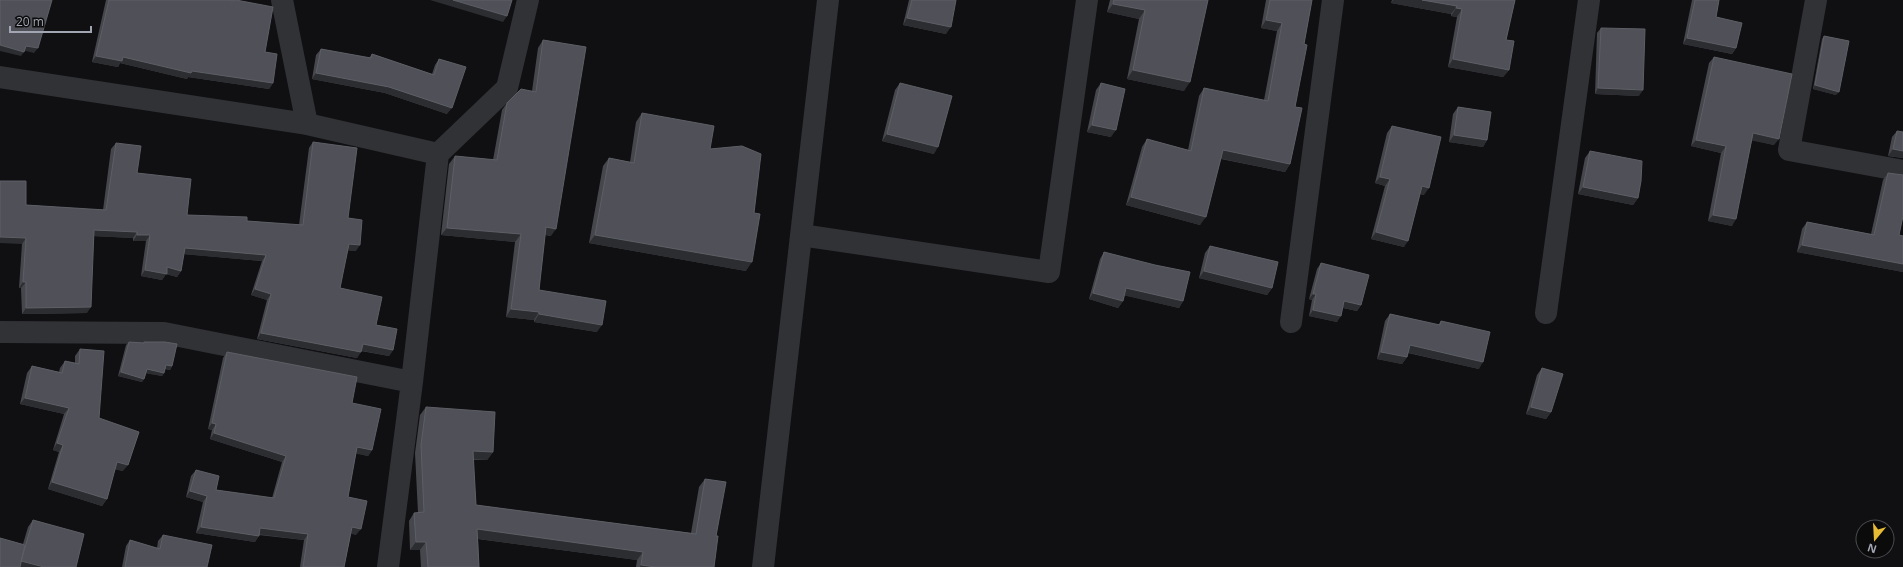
<svg xmlns="http://www.w3.org/2000/svg" width="1903" height="567" font-family="'Open Sans',sans-serif">
  <rect width="100%" height="100%" fill="#101012"/>
  <g fill="none" stroke-linecap="round" stroke-linejoin="round">
    <path stroke="#313236" stroke-width="22" d="M282 0 307 124
      M1816 0 1789 150 1903 171
      M0 77 307 124 438 154
      M801 235 1049 272 1087 0
      M1546 313 1589 0
      M1291 322 1333 0
      M0 332 164 333 412 382
      M388 567 412 382 438 154 507 88 528 0
      M763 567 828 0"/>
  </g>
  <path fill="#46474d" d="M106 0H229L232 1 233 0 265 52 273 83 269 89 188 77 187 79 120 63 118 67 92 62Z
    M909 0H956L946 34 903 25Z
    M1110 0H1208L1184 91 1127 79 1139 19 1107 12Z
    M1266 0H1312L1304 44 1295 107 1290 164 1285 172 1221 159 1200 225 1126 205 1142 147 1147 139 1188 150 1199 96 1204 88 1264 100 1277 31 1261 28Z
    M1392 0H1515L1506 40 1509 70 1503 77 1448 67 1457 17 1451 16V14L1391 3Z
    M1692 0H1719L1716 17 1736 48 1732 54 1683 44Z
    M1601 28 1639 96 1595 94 1597 33Z
    M1824 36 1836 95 1813 89 1822 39Z
    M543 40 551 236 545 235 539 290 597 332 534 322V320L506 317 515 242 441 235 449 164 455 156 493 160 502 110 507 103 532 91 538 48Z
    M321 49 369 58 372 54 432 74 435 65 439 59 447 114 385 93 312 79 316 55Z
    M1714 57 1774 145 1752 140 1732 226 1708 221 1721 153 1691 146 1709 63Z
    M900 83 934 154 882 141 895 90Z
    M1101 83 1111 137 1087 132 1096 90Z
    M1458 107 1487 140 1483 147 1449 142 1453 114Z
    M642 113 710 149 746 271 589 243 603 166 609 158 630 162 636 122Z
    M1392 126 1424 195 1420 194 1404 247 1371 239 1385 186 1375 183 1387 133Z
    M1897 131 1903 158 1888 156 1892 137Z
    M313 142 348 218 356 251 347 250 340 288 376 325 393 350 389 356 361 351 357 358 257 339 267 300 251 295 262 261 184 254 181 271 177 277 166 274 162 280 141 276 146 241H133V238L94 236 87 313 22 314 21 288H19L22 244 26 205 103 210 111 149 116 143 137 173 187 215 247 221 299 225 309 148Z
    M1590 151 1638 198 1633 205 1578 194 1585 158Z
    M1888 173 1899 235 1903 236V272L1797 252 1802 229 1807 222 1871 234 1883 180Z
    M1210 246 1272 288 1267 295 1199 278 1205 253Z
    M1104 252 1183 301 1179 308 1124 295 1123 301 1118 308 1089 299 1100 259Z
    M1321 263 1361 305 1357 311 1343 308 1337 322 1309 316 1312 300 1309 299 1317 269Z
    M1390 314 1438 325 1441 321 1479 369 1408 353 1407 357 1402 364 1377 359 1385 321Z
    M129 342 143 343 144 342 172 366 170 370 165 369 164 373 162 376 146 373 144 379 142 382 118 376 126 345Z
    M80 349 99 418 123 471 115 469 107 499 102 506 48 489 59 452 53 450 64 414 20 404 27 373 32 366 59 372 60 368 65 361 75 363V356Z
    M227 352 352 403 372 450 368 456 356 453 348 497 356 535 351 533 344 567H300L304 540 259 535 255 542 196 533 203 502 186 497 191 476 196 470 216 490 272 498 282 462 210 439 212 430 208 429 223 358Z
    M1542 368 1551 412 1546 419 1526 414 1537 375Z
    M426 407 493 452 487 460H473L476 505 691 533 699 487 705 479 716 536 714 567H636L637 560 478 539 479 567H421L420 550H410L409 521 414 513H418L415 453 420 415Z
    M33 520 76 567 23 544 28 527Z
    M163 535 207 567H122L126 546 130 540 157 548 158 541Z"/>
  <path fill="#2c2d31" d="M430 0H453L507 16 503 22Z
    M1393 0H1422L1457 6 1451 14 1391 3Z
    M1113 4 1145 10 1139 19 1107 12Z
    M1456 8 1462 9 1457 17 1451 16Z
    M907 18 951 27 946 34 903 25Z
    M1266 20 1282 23 1277 31 1261 28Z
    M1687 38 1736 48 1732 54 1683 44Z
    M0 45 24 52 21 56 0 51Z
    M26 46 38 48 34 53 22 50Z
    M96 56 123 57 192 71 273 83 269 89 188 77 187 79 120 63 118 67 92 62Z
    M1453 59 1509 70 1503 77 1448 67Z
    M1133 70 1190 82 1184 91 1127 79Z
    M316 73 389 87 452 108 447 114 385 93 312 79Z
    M1815 85 1839 92 1836 95 1813 89Z
    M1598 88 1643 90 1639 96 1595 94Z
    M1092 125 1116 130 1111 137 1087 132Z
    M1753 133 1779 139 1774 145 1749 140Z
    M887 134 938 147 934 154 882 141Z
    M1454 135 1487 140 1483 147 1449 142Z
    M1696 140 1726 146 1721 153 1691 146Z
    M1893 149 1903 151V158L1888 156Z
    M1223 150 1290 164 1285 172 1218 158Z
    M1380 177 1390 179 1385 186 1375 183Z
    M1422 186 1429 188 1424 195 1417 193Z
    M1583 187 1638 198 1633 205 1578 194Z
    M1131 197 1206 217 1200 225 1126 205Z
    M1713 215 1736 219 1732 226 1708 221Z
    M546 227 556 229 551 236 541 234Z
    M447 228 521 234 515 242 441 235Z
    M94 230 137 232 133 238 90 236Z
    M1376 232 1408 241 1404 247 1371 239Z
    M137 235H150L146 241H133Z
    M595 235 752 262 746 271 589 243Z
    M0 237 26 238 22 244 0 243Z
    M349 244 360 245 356 251 344 250Z
    M1802 245 1903 264V272L1797 252Z
    M185 248 266 255 262 261 181 254Z
    M167 267 181 271 177 277 166 274 162 280 141 276 145 270Z
    M1204 271 1272 288 1267 295 1199 278Z
    M23 282H26L21 288H19Z
    M1126 288 1183 301 1179 308 1122 295Z
    M255 289 271 294 267 300 251 295Z
    M1093 293 1123 301 1118 308 1089 299Z
    M1313 294H1316L1312 300 1309 299Z
    M1344 301 1361 305 1357 311 1340 307Z
    M91 307 87 313 22 314 26 308Z
    M511 309 539 312 534 320 506 317Z
    M1313 310 1341 316 1337 322 1309 316Z
    M539 314 602 325 597 332 534 322Z
    M261 333 361 352 357 358 257 339Z
    M363 344 393 350 389 356 358 350Z
    M1410 345 1483 362 1479 369 1405 352Z
    M1381 352 1407 357 1402 364 1377 359Z
    M166 365 172 366 170 370 164 368Z
    M147 369 164 373 162 376 144 373Z
    M121 372 144 379 142 382 118 376Z
    M25 398 69 408 64 414 20 404Z
    M1531 407 1551 412 1546 419 1526 414Z
    M212 423 216 424 212 430 208 429Z
    M214 433 286 456 282 462 210 439Z
    M57 443 63 445 59 452 53 450Z
    M357 447 372 450 368 456 352 453Z
    M473 451 493 452 487 460 467 459Z
    M117 462 128 465 123 471 113 469Z
    M52 482 107 499 102 506 48 489Z
    M190 491 207 496 203 502 186 497Z
    M201 527 259 536 255 542 196 533Z
    M352 527 361 529 356 535 348 533Z
    M260 528 308 534 304 540 256 534Z
    M477 529 643 552 637 560 471 538Z
    M416 542H426L420 550H410Z
    M21 561 44 567H17Z
    M641 565 655 567H640Z"/>
  <path fill="#505158" stroke="#5d5f66" d="M0 0H52L38 48 26 46 24 52 0 45Z
    M109 0H229L233 1V0H236L273 7 265 52 277 54 273 83 192 71 191 73 123 57 122 61 96 56Z
    M453 0H512L507 16Z
    M912 0H956L951 27 907 18Z
    M1114 0H1208L1190 82 1133 70 1145 10 1113 4Z
    M1270 0H1312L1304 44 1307 45 1295 107 1302 108 1290 164 1223 150 1206 217 1131 197 1147 139 1191 151 1204 88 1268 101 1282 23 1266 20Z
    M1422 0H1515L1506 40 1514 41 1509 70 1453 59 1462 9 1456 8 1457 6Z
    M1695 0H1719L1716 17 1742 23 1736 48 1687 38Z
    M1601 28 1645 29 1643 90 1598 88Z
    M1824 36 1849 41 1839 92 1815 85Z
    M543 40 586 47 556 229 546 227 539 290 606 301 602 325 539 314V312L511 309 521 234 447 228 455 156 497 160 507 103 521 89 536 92Z
    M321 49 371 58 372 54 434 75 439 59 466 67 452 108 389 87 316 73Z
    M1714 57 1792 74 1779 139 1753 133 1736 219 1713 215 1726 146 1696 140Z
    M900 83 952 96 938 147 887 134Z
    M1101 83 1125 89 1116 130 1092 125Z
    M1458 107 1491 112 1487 140 1454 135Z
    M642 113 714 126 710 149 742 146 761 154 754 213 760 214 752 262 595 235 609 158 634 163Z
    M1392 126 1441 137 1429 188 1422 186 1408 241 1376 232 1390 179 1380 177Z
    M1897 131 1903 132V151L1893 149Z
    M313 142 357 148 348 218 362 220 360 245 349 244 340 288 382 297 376 325 397 329 393 350 363 344 361 352 261 333 271 294 255 289 266 255 185 248 181 271 167 267V274L145 270 150 235H137V232L94 230 91 307 26 308V282H23L26 238 0 237V181H26V205L106 210 116 143 141 146 137 173 191 179 187 215 247 217V221L303 225Z
    M1590 151 1642 161 1641 181 1638 198 1583 187Z
    M1888 173 1903 175V216L1899 235 1903 236V264L1802 245 1807 222 1874 235Z
    M1210 246 1278 262 1272 288 1204 271Z
    M1104 252 1155 265 1190 272 1183 301 1126 288 1123 301 1093 293Z
    M1321 263 1369 275 1361 305 1344 301 1341 316 1313 310 1316 294H1313Z
    M1390 314 1440 325 1441 321 1490 332 1483 362 1410 345 1407 357 1381 352Z
    M129 342 144 343V342H165L177 344 172 366 166 365 164 373 147 369 144 379 121 372Z
    M80 349 104 351 99 418 139 432 128 465 117 462 107 499 52 482 63 445 57 443 69 408 25 398 32 366 62 373 65 361 79 364Z
    M227 352 357 377 352 403 381 409 372 450 357 447 348 497 367 501 361 529 352 527 344 567H303L308 534 260 528 259 536 201 527 207 496 190 491 196 470 219 476 216 490 274 498 286 456 214 433 216 424 212 423Z
    M1542 368 1563 374 1551 412 1531 407Z
    M426 407 495 412 493 452 473 451 476 505 696 534 705 479 726 482 716 536H718L714 567H655L641 565 643 552 477 529 479 567H428L426 542H416L414 513 424 512 421 445Z
    M33 520 84 534 76 567H44L21 561Z
    M163 535 212 545 207 567H125L130 540 160 549Z
    M0 538 25 545 20 567H0Z"/>
  <g transform="translate(1875 539) rotate(198)"><circle r="19" fill="#0b0b0c" stroke="#47494e"/>
  <path d="M0-3L7 15L0 10L-7 15Z" fill="#e7bb33"/>
  <text y="-6" font-size="11" font-weight="bold" text-anchor="middle" fill="#a2a6b2">N</text>
  </g>
  <path d="M10 26v6h81v-6" fill="none" stroke="#a2a6b2" stroke-width="2"/>
  <text x="16" y="26" font-size="12" fill="#a2a6b2" stroke="#0b0b0c" stroke-width="3" paint-order="stroke">20 m</text>
</svg>
